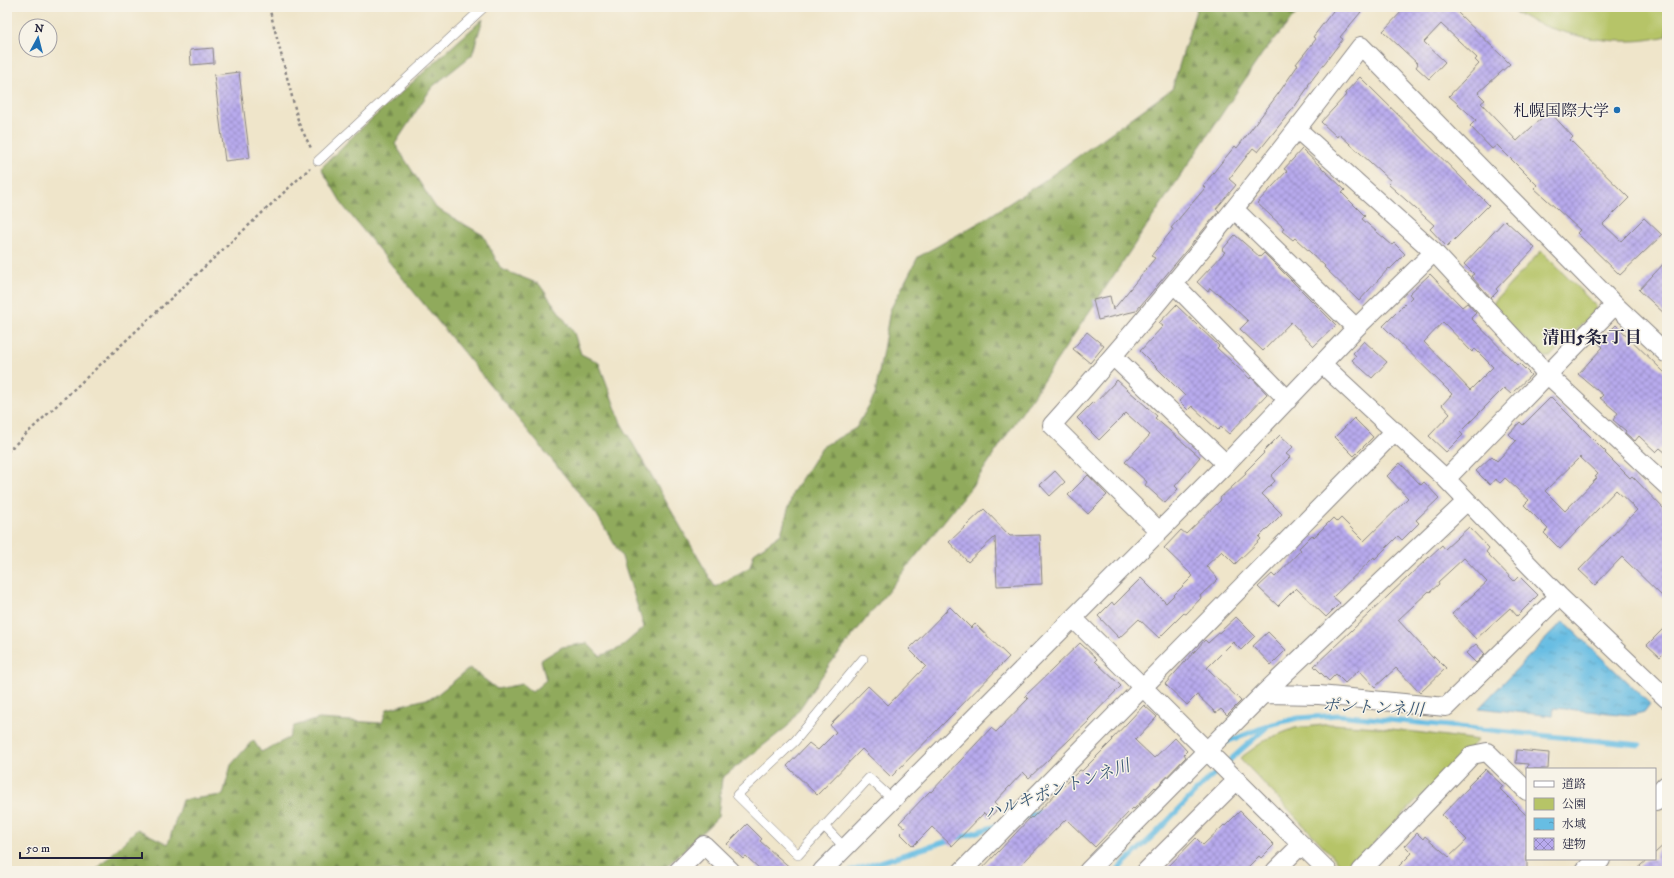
<svg xmlns="http://www.w3.org/2000/svg" width="1674" height="878" font-family="'IM FELL DW Pica','Noto Serif JP',serif">
  <defs>
    <pattern id="forest-firs" width="22" height="20" patternUnits="userSpaceOnUse"><rect width="22" height="20" fill="#90aa5c"/><path d="M5 1l3.5 6h-7zM16 11l3.5 6h-7z" fill="#758a4d"/></pattern>
    <pattern id="water-ripples" width="26" height="14" patternUnits="userSpaceOnUse"><rect width="26" height="14" fill="#67bde3"/><path d="M2 4q2-2 4 0t4 0M15 11q2-2 4 0t4 0" fill="none" stroke="#5499b9"/></pattern>
    <pattern id="building-cross-hatch" width="8" height="8" patternUnits="userSpaceOnUse"><rect width="8" height="8" fill="#b8aaed"/><path d="M0 0l8 8M0 8l8-8" fill="none" stroke="#958ac1"/></pattern>
  </defs>
  <rect width="100%" height="100%" fill="#f7f3e8"/>
  <filter id="ink" filterUnits="userSpaceOnUse"><feTurbulence type="fractalNoise" baseFrequency=".025" numOctaves="2"/><feDisplacementMap in="SourceGraphic" scale="8" xChannelSelector="R" yChannelSelector="G"/><feConvolveMatrix kernelMatrix="1 2 1 2 8 2 1 2 1" color-interpolation-filters="sRGB"/></filter>
  <filter id="wash" filterUnits="userSpaceOnUse"><feTurbulence type="fractalNoise" baseFrequency=".012" numOctaves="4" result="noise"/><feDisplacementMap in="SourceGraphic" scale="16" xChannelSelector="R" yChannelSelector="G"/><feGaussianBlur stdDeviation="0.9" result="paint"/><feColorMatrix in="noise" values="0 0 0 0 0 0 0 0 0 0 0 0 0 0 0 0 0 1.4 0 .05"/><feComposite in="paint" operator="in"/></filter>
  <g filter="url(#wash)">
    <rect width="100%" height="100%" fill="#efe5ca"/>
    <path fill="url(#forest-firs)" stroke="#59664c" d="M1197 7H1302L1262 54 976 481 830 664 788 726 722 778 718 817 662 871H95L137 829 168 844 182 800 223 795 231 765 253 740 261 752 289 738 294 726 319 719 382 723 387 709 434 697 470 668 497 689 522 684 532 692 546 680 541 660 562 647 587 643 600 656 620 648 644 627 622 557 597 515 344 207 321 168 356 133 483 19 472 55 432 87 395 144 436 208 483 235 501 269 539 284 574 333 581 354 599 363 621 423 715 587 750 567 754 553 781 534 793 492 822 447 856 428 875 395 890 310 918 257 982 221 1045 180 1172 89Z"/>
    <path fill="#b6c467" stroke="#6c7351" d="M1506 7H1667V36C1626 47 1579 39 1539 24 1528 20 1517 13 1506 7Z
      M1541 251 1596 306 1595 311 1550 357H1545L1490 306Z
      M1332 724 1376 727 1478 740 1350 867 1342 866 1240 758 1267 739 1295 728Z"/>
    <path fill="url(#water-ripples)" stroke="#44708f" d="M1563 621 1650 704 1644 712 1632 715 1554 708 1553 716 1479 708Z"/>
    <g fill="none" stroke-linecap="round" stroke-linejoin="round">
      <path stroke="#67bde3" stroke-width="5" d="M1224 743 1269 725 1298 718 1338 715 1640 745
        M1024 817 1043 811
        M851 871 999 825
        M1116 871 1155 834 1203 784 1266 728"/>
    </g>
    <g id="blocks">
      <path fill="url(#building-cross-hatch)" fill-rule="evenodd" d="M1336 7H1354L1361 12 1340 37 1343 39 1308 85 1309 86 1295 106 1258 152 1253 148 1229 179 1236 185 1216 209 1219 211 1136 311 1098 320 1093 300 1110 296 1113 310 1155 258 1151 256 1173 229 1171 228 1205 188 1203 186 1221 163 1235 146 1237 148 1278 94 1298 65 1296 64 1316 39 1313 37Z
        M1406 7H1452L1510 64 1478 93 1485 100 1481 103 1517 141 1549 111 1573 137 1570 140 1629 198 1603 224 1621 241 1644 218 1662 235 1620 275 1577 233 1580 230 1534 188 1537 185 1497 145 1492 149 1470 126 1476 120 1449 96 1479 64 1475 60 1477 58 1441 24 1424 42 1445 62 1429 79 1416 67 1418 64 1383 31Z
        M213 48 214 63 191 65 190 50Z
        M239 72 250 158 225 161 214 75Z
        M1360 77 1489 205 1447 247 1430 229 1434 225 1388 184 1391 181 1339 134 1337 137 1321 122 1347 94 1345 93Z
        M1302 149 1345 190 1342 193 1365 216 1362 219 1392 245 1394 243 1405 254 1390 269 1389 268 1359 301 1324 267 1325 266 1295 238 1293 240 1282 231 1284 228 1257 203 1287 171 1284 169Z
        M1505 220 1535 248 1496 289 1498 291 1491 298 1471 276 1474 274 1464 264Z
        M1235 235 1260 257 1264 253 1336 325 1314 346 1291 322 1263 351 1240 329 1248 321 1218 293 1217 294 1210 288 1208 292 1197 282 1225 252 1222 250Z
        M1667 260V316L1639 290Z
        M1430 274 1462 307 1467 303 1476 313 1471 318 1517 365 1519 363 1531 375 1511 394 1504 388 1460 432 1463 435 1446 452 1429 436 1450 414 1442 405 1452 394 1383 326 1412 297 1409 294ZM1443 322 1472 352 1475 349 1493 367 1470 390 1424 342Z
        M1176 305 1219 346 1217 348 1250 379 1251 377 1267 394 1229 434 1221 427 1218 430 1192 406 1188 410 1179 401 1185 396 1140 351 1163 326 1159 323Z
        M1616 325 1667 375V454L1660 448 1656 452 1639 436 1635 441 1625 433 1626 431 1613 420 1618 413 1600 398 1603 395 1578 374 1603 347 1598 343Z
        M1087 332 1104 346 1090 363 1073 349Z
        M1364 341 1387 362 1372 378 1352 360 1356 356 1353 353Z
        M1117 380 1157 416 1155 418 1200 457 1175 486 1178 489 1165 503 1145 485 1147 482 1125 462 1150 435 1126 413 1099 440 1077 418 1093 402 1094 404Z
        M1551 397 1606 452 1605 453 1630 478 1632 476 1667 512V601L1622 557 1595 585 1579 570 1637 510 1616 490 1560 549 1544 533 1548 529 1524 505 1529 500 1505 478 1500 483 1495 479 1490 485 1476 471 1492 456 1497 461 1516 441 1509 434 1520 422 1523 425ZM1580 457 1598 474 1595 477 1597 478 1565 511 1545 491Z
        M1354 418 1373 437 1354 456 1335 437Z
        M1280 435 1293 447 1286 454 1290 457 1271 476 1275 481 1262 494 1282 514 1259 537 1261 539 1235 564 1222 551 1206 566 1218 579 1200 596 1201 598 1186 614 1184 613 1159 638 1139 619 1119 638 1098 616 1112 602 1114 605 1141 578 1166 603 1193 576 1164 548 1181 530 1186 534 1221 500 1220 498 1246 474 1245 472 1264 453 1263 452Z
        M1400 463 1421 485 1424 482 1439 498 1416 520 1419 523 1402 540 1398 536 1375 559 1374 557 1333 597 1340 603 1326 617 1296 588 1278 606 1258 587 1272 574 1275 577 1301 550 1299 548 1312 535 1314 537 1333 518 1337 522 1341 518 1364 541 1408 498 1387 476Z
        M1055 471 1065 482 1050 496 1040 485Z
        M1088 475 1107 495 1088 514 1068 495Z
        M984 509 1010 536 1040 535 1042 584 997 586 995 537 968 562 949 542Z
        M1469 527 1489 548 1486 552 1514 581 1519 576 1538 595 1517 616 1510 608 1476 639 1452 614 1487 582 1464 558 1438 582 1439 584 1430 592 1429 591 1398 620 1433 658 1434 656 1446 668 1420 693 1396 668 1375 687 1359 670 1345 683 1336 674 1329 681 1314 666 1427 559 1442 545 1445 549Z
        M950 607 971 628 975 624 1009 657 891 777 862 749 817 795 787 766 809 743 818 750 836 732 830 725 868 686 888 705 926 666 909 649Z
        M1236 617 1255 636 1241 650 1233 642 1207 668 1241 701 1227 715 1221 709 1216 713 1197 695 1187 705 1165 684 1205 640 1208 643Z
        M1667 625V650L1660 657 1647 645Z
        M1268 632 1286 650 1271 665 1253 646Z
        M1080 643 1097 659 1095 661 1121 686 1088 720 1089 721 1029 778 1023 772 994 803 999 808 989 818 984 813 952 846 932 827 913 846 900 833 905 828 899 823 930 791 931 792 991 728 996 732 1028 699 1025 696Z
        M1476 644 1485 654 1476 663 1466 653Z
        M1144 705 1157 717 1135 740 1154 758 1175 738 1187 751 1184 754 1186 757 1156 788 1155 787 1134 809 1133 808 1095 847 1066 819 1015 871H980L1031 817 1032 818 1063 786 1080 770 1082 771 1113 740 1112 739Z
        M1517 750 1549 753 1548 769H1527L1528 764 1516 763Z
        M1485 769 1503 786 1500 789 1527 816V871H1394L1412 853 1405 846 1417 833 1423 839 1425 836 1449 857 1467 840 1442 815 1469 787 1468 786Z
        M1240 811 1274 845 1261 858 1259 856 1244 871H1164L1196 838 1203 845 1224 825 1225 826Z
        M747 824 762 839 760 841 794 871H762L746 856 743 859 727 844Z
        M1667 842V871H1634L1648 859H1655V853Z"/>
    </g>
  </g>
  <g filter="url(#ink)">
    <use href="#blocks" fill-opacity="0" stroke="#888482" stroke-width="1"/>
    <g fill="none" stroke-linecap="round" stroke-linejoin="round">
      <g stroke="#888482" stroke-width="10">
        <path id="service" d="M318 161 484 7
          M863 659 795 741 737 795 798 855 869 778 893 800
          M824 826 845 848"/>
      </g>
      <g stroke="#888482" stroke-width="20">
        <path id="minor" d="M1297 129 1434 252 1548 375 1667 486
          M1234 209 1356 328
          M1174 284 1288 400
          M1114 357 1226 464
          M1322 364 1446 479 1559 596 1667 699
          M1446 479 1615 305
          M1159 531 1052 425C1162 303 1262 175 1361 46L1615 305 1667 354
          M1074 619 1328 871
          M1263 694 1319 695 1446 707 1559 596
          M678 871 704 845 731 871
          M822 871 1226 464 1356 328 1434 252
          M962 871 1395 431
          M1088 871 1263 694 1467 501
          M1146 871 1237 780
          M1275 871 1301 845
          M1361 871 1472 755 1487 752 1527 791"/>
      </g>
      <g stroke="#888482" stroke-width="24">
        <path id="tertiary" d="M1655 800 1667 787
          M1587 871 1599 859"/>
      </g>
      <path stroke="#888482" stroke-width="2.5" stroke-dasharray="3 3" stroke-linecap="butt" d="M269 7 299 124 312 150
        M7 452 310 168"/>
      <use href="#service" stroke="#fff" stroke-width="9"/>
      <use href="#minor" stroke="#fff" stroke-width="18"/>
      <use href="#tertiary" stroke="#fff" stroke-width="22"/>
    </g>
  </g>
  <circle fill="#1f6fb2" stroke="#f7f3e8" stroke-width="1.5" cx="1617" cy="110" r="4"/>
  <g text-anchor="middle" stroke-width="3" stroke-linejoin="round" paint-order="stroke">
    <g font-size="16" fill="#22223b" stroke="#f7f3e8" text-anchor="end">
      <text x="1609" y="116">札幌国際大学</text>
    </g>
    <g font-size="17" font-weight="bold" fill="#22223b" stroke="#f7f3e8">
      <text x="1592" y="343">清田5条1丁目</text>
    </g>
    <g font-size="17" font-style="italic" fill="#3a5876" stroke="#f7f3e8">
      <text transform="translate(1373 707) rotate(3)" y="6">ポントンネ川</text>
      <text transform="translate(1057 789) rotate(-19)" y="6">ハルキポントンネ川</text>
    </g>
  </g>
  <rect width="1674" height="878" fill="none" stroke="#f7f3e8" stroke-width="24"/>
  <rect x="1526" y="768" width="130" height="92" fill="#f7f3e8" stroke="#a29fa3"/>
  <rect x="1534" y="781" width="20" height="6" fill="#ffffff" stroke="#a29fa3"/>
  <text x="1562" y="788" font-size="12" fill="#22223b">道路</text>
  <rect x="1534" y="798" width="20" height="12" fill="#b6c467" stroke="#a29fa3"/>
  <text x="1562" y="808" font-size="12" fill="#22223b">公園</text>
  <rect x="1534" y="818" width="20" height="12" fill="url(#water-ripples)" stroke="#a29fa3"/>
  <text x="1562" y="828" font-size="12" fill="#22223b">水域</text>
  <rect x="1534" y="838" width="20" height="12" fill="url(#building-cross-hatch)" stroke="#a29fa3"/>
  <text x="1562" y="848" font-size="12" fill="#22223b">建物</text>
  <g transform="translate(38 38) rotate(7)"><circle r="19" fill="#f7f3e8" stroke="#a29fa3"/>
  <path d="M0-3L7 15L0 10L-7 15Z" fill="#1f6fb2"/>
  <text y="-6" font-size="11" font-weight="bold" text-anchor="middle" fill="#22223b">N</text>
  </g>
  <path d="M20 852v6h122v-6" fill="none" stroke="#22223b" stroke-width="2"/>
  <text x="26" y="852" font-size="12" fill="#22223b" stroke="#f7f3e8" stroke-width="3" paint-order="stroke">50 m</text>
</svg>
